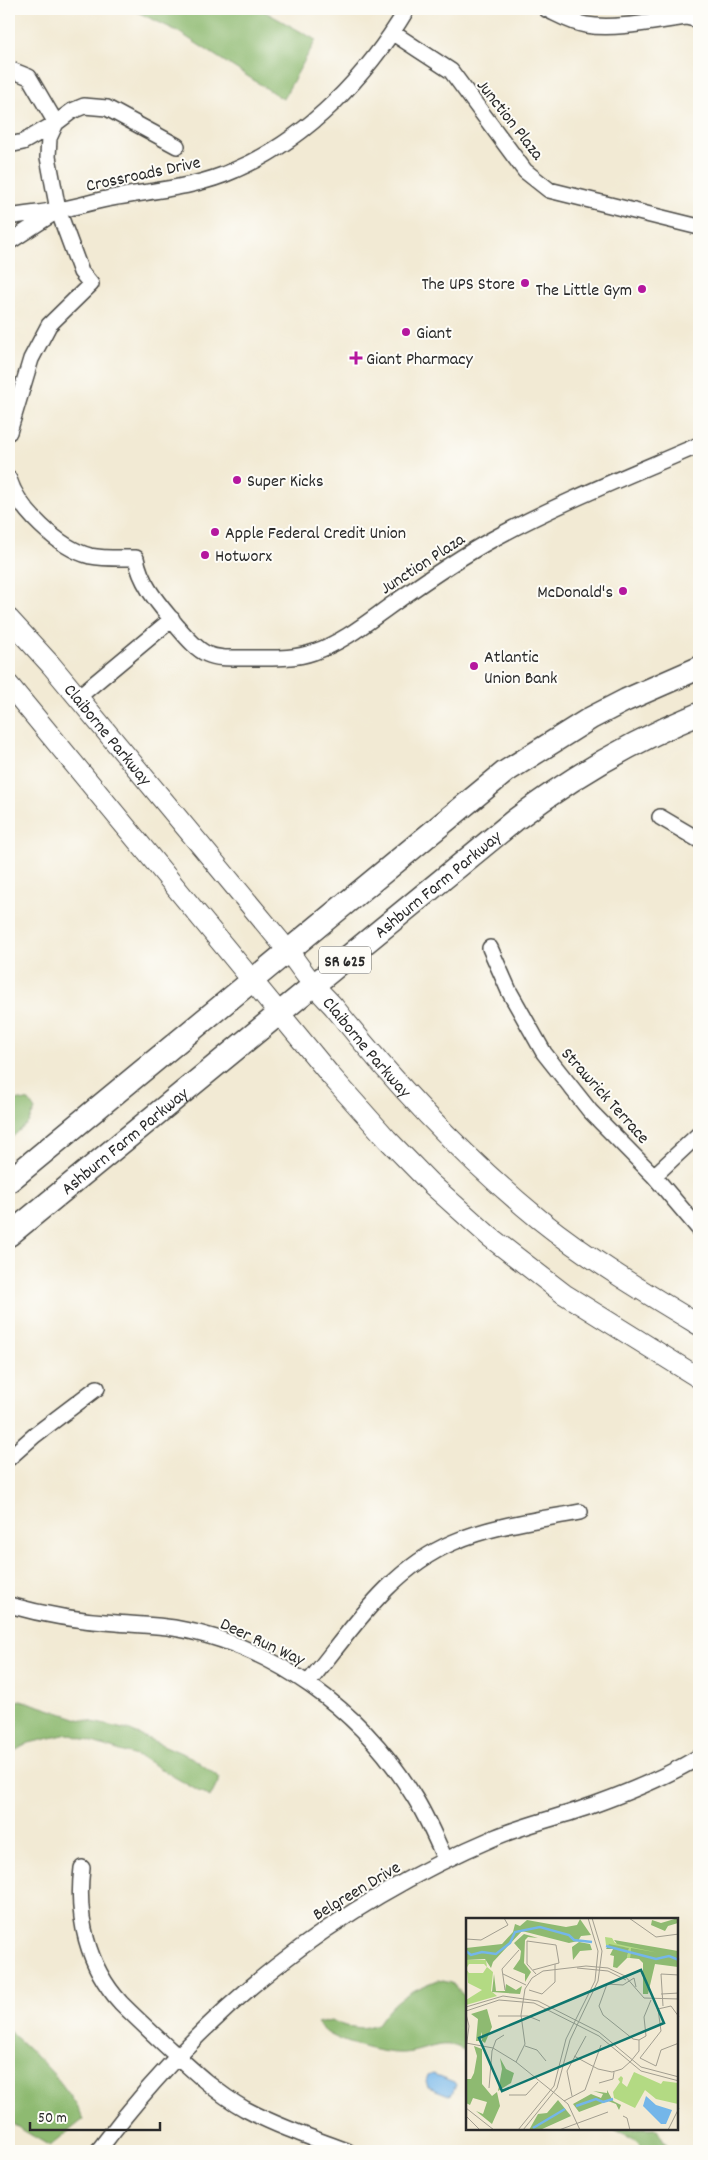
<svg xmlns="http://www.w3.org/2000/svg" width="708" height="2160" font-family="Dekko,sans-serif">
  <rect width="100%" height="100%" fill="#fdfcf7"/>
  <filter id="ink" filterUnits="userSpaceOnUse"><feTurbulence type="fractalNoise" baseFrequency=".02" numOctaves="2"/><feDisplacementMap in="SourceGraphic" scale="10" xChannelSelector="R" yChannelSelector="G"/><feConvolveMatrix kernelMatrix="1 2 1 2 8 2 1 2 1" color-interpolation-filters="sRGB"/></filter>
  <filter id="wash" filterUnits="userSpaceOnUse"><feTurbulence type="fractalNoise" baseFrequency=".0096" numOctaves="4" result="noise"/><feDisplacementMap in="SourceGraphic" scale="20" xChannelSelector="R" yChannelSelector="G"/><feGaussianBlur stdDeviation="1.12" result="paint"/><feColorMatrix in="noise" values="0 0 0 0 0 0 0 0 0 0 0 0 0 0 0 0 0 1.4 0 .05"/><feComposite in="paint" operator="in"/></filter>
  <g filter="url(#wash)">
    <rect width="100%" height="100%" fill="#f2ead4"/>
    <path fill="#8eba71" stroke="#5c724e" d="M131 9H260L316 40 283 99 177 31Z
      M9 1099 29 1101 35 1110 28 1123 9 1140Z
      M21 1700 79 1719 128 1730 193 1758 220 1778 210 1798 142 1758 68 1734 29 1743 9 1754V1704Z
      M438 1980 452 1983 467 1999V2053C447 2035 425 2052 404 2053 384 2054 346 2044 329 2034 324 2031 321 2027 317 2023L331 2020 345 2026 362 2028 378 2024C396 1997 409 1992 438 1980Z
      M9 2031C39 2057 66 2083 84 2119L50 2146 9 2122Z
      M612 2129H657L670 2151H646L635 2140Z"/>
    <path fill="#74b6e9" stroke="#50708a" d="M433 2074 454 2082 456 2085 452 2094 449 2095 428 2087 426 2082 428 2076Z"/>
  </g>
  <g filter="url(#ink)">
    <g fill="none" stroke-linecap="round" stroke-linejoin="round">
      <g stroke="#494844" stroke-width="18">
        <path id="street" d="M546 9C559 15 572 23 586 25 616 30 656 21 686 17L699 20
          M393 33 451 71 525 171 549 190 699 227
          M9 69 29 77 56 123 23 142 9 145
          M9 217C25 214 41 213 58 210 78 207 97 200 117 197 157 190 198 187 235 170 308 139 367 76 407 9
          M9 242 57 211
          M9 432 31 359 49 325 91 284 81 272 58 210 48 157 49 138 56 123 72 111 84 106 107 108 177 146
          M9 479C18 509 59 548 90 556 106 559 120 558 136 558 141 585 159 604 176 625 206 661 209 658 254 658 275 658 294 659 314 652 345 642 371 619 397 601 428 579 460 557 493 539 559 503 630 475 699 445
          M77 698 172 619
          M660 817 699 840
          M490 948 509 991 544 1053 590 1111 654 1176 699 1229
          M654 1176 699 1134
          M9 1458 35 1435 97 1388
          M9 1605C44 1615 81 1621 117 1623 136 1625 155 1625 174 1628 272 1644 362 1711 413 1795 426 1815 435 1837 445 1859
          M308 1683C351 1631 389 1569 454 1542 493 1525 539 1520 580 1512
          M82 1868C76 1916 87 1966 121 2003 135 2017 150 2031 165 2045 190 2068 215 2092 245 2109 277 2126 312 2138 347 2151
          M98 2151C203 2010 333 1906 496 1837 527 1824 561 1817 593 1805 629 1792 666 1777 699 1757"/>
      </g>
      <g stroke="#494844" stroke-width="22">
        <g id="secondary">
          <path id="s1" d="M9 619 51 665 289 952C297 963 305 975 314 985 320 993 328 1000 334 1007 396 1085 462 1156 539 1219 589 1259 644 1292 699 1325"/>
          <path d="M9 685 331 1076 387 1139 430 1183 490 1237 564 1294 699 1378"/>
        </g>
      </g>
      <g stroke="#494844" stroke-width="25">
        <g id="primary">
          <path d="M9 1181 505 772 591 718 626 700 699 668"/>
          <path id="s2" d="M9 1235 515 820C572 777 633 741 699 714"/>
        </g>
      </g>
      <use href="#street" stroke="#fff" stroke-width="15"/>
      <use href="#secondary" stroke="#fff" stroke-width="20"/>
      <use href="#primary" stroke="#fff" stroke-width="22"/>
    </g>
  </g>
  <g fill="#b5179e" stroke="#fdfcf7" stroke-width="2">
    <circle cx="525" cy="283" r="5"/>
    <circle cx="642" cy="289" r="5"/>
    <circle cx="406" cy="332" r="5"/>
    <path d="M353.5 350.5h5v5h5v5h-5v5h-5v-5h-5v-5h5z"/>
    <circle cx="237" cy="480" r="5"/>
    <circle cx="215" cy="532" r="5"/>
    <circle cx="205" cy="555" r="5"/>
    <circle cx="623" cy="591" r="5"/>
    <circle cx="474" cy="666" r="5"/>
  </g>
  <g text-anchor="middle" stroke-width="4" stroke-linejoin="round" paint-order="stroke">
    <rect fill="#fdfcf7" stroke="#6a6a68" stroke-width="1" x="319" y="946.5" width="52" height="27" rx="4"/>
    <g font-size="16" font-weight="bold" fill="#2b2b2b">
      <text x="345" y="966">SR 625</text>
    </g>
    <g font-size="18" fill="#2b2b2b" stroke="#fdfcf7">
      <text transform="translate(511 119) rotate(52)" y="6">Junction Plaza</text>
      <text transform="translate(143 173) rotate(-12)" y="6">Crossroads Drive</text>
      <text transform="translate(422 563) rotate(-33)" y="6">Junction Plaza</text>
      <text dy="6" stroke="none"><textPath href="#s1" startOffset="152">Claiborne Parkway</textPath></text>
      <text dy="6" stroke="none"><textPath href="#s2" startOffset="554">Ashburn Farm Parkway</textPath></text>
      <text dy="6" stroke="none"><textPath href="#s1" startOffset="558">Claiborne Parkway</textPath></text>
      <text transform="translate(606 1095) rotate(48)" y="6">Strawrick Terrace</text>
      <text dy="6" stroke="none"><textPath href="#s2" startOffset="149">Ashburn Farm Parkway</textPath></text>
      <text transform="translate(263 1641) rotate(25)" y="6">Deer Run Way</text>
      <text transform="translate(356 1890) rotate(-31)" y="6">Belgreen Drive</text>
    </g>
    <g font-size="18" fill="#2b2b2b" stroke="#fdfcf7" text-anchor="start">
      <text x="515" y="289" text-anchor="end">The UPS Store</text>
      <text x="632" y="295" text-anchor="end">The Little Gym</text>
      <text x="416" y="338">Giant</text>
      <text x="366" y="364">Giant Pharmacy</text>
      <text x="247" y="486">Super Kicks</text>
      <text x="225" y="538">Apple Federal Credit Union</text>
      <text x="215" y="561">Hotworx</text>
      <text x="613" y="597" text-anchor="end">McDonald's</text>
      <text x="484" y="662">Atlantic<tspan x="484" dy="21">Union Bank</tspan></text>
    </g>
  </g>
  <g transform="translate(466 1918)">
    <rect width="212" height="212" fill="#f2ead4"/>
    <path d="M139 19 146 20 149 25 211 37 212 42 210 38 165 32 164 40H161L163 30 140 27ZM0 42H20L21 49 27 54 25 73 31 78 0 87V82L16 72 2 65ZM18 46 21 49 17 55H3L0 51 3 46ZM168 154 195 166 197 163 212 165V186L190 181 179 172 169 190 148 180 147 174 154 164 152 161 155 158 157 160 156 165 161 169Z" fill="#b3da83" fill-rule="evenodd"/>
    <path d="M212 0V5L202 8 199 13 185 7 186 2 195 5ZM114 1 125 17 115 18 112 23 103 25 56 13 27 44 25 50 19 41 0 42V30L36 26 47 14 49 6 54 8 61 2 100 9 111 7ZM58 16 72 20 62 19 59 22 58 45 65 54 59 64V56L47 51 54 41 55 33 48 25ZM148 22 212 33V39L151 26ZM113 24 124 26 126 32 114 33 107 42 106 29ZM143 26 163 30 161 40 151 50 147 49 148 38 144 37 147 31H140ZM165 30 211 38 212 49 189 46 182 76H177V45L173 41 164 40ZM28 56 30 73H39L40 66 50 72 56 68 54 76 26 74ZM21 91 26 109 19 125 16 123V114L13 123H10L12 101 5 96ZM8 128 16 131V166L26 178 31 174 34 188 26 206 10 193 17 196 21 184 7 180 4 187 0 185V161H5L8 155 11 138ZM34 140 40 151 48 155 45 165 32 173 36 151ZM141 172 147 183 155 187 153 192 150 186 142 183 113 194 107 186 125 176 135 180 137 176 127 173 141 175ZM92 182 105 198 74 212H63L72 196 81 195Z" fill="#8eba71"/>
    <path d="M180 178 190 187 206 192 200 206H195L177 188Z" fill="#74b6e9"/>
    <path fill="none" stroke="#74b6e9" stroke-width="2.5" d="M140 28 190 41 203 38 213 42M0 33 5 37 16 34 30 36 44 25 49 14 74 9 103 17 108 22 126 24M110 188 130 181 137 184 147 181M67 210 99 191"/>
    <path fill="none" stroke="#a29e90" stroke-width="1" d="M0 0V21L15 22 42 7 38 0M163 0 190 19 213 16M111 50 142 53 160 62M67 52 89 46M37 56 60 67M39 72 36 51 53 32M63 72 76 76 89 64V46L93 45 90 27 61 23V46L70 56M195 76 213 75M197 88 195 56 213 57M0 89 37 78 72 83 133 114 175 149 213 159M0 93 33 82 68 85 133 118 175 153 213 163M0 96 3 108 0 131M32 98H62L74 103M213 99 205 88 192 91 195 113 174 140 190 148 195 132 213 125M173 122 180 118 178 99 185 82M0 125 27 130 50 144 102 186 114 212M59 128 71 132 80 143M108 138 132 151 146 154 156 151 165 143 173 133V122L167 121 137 97 133 88 141 66 157 67 168 60 170 69M50 144 59 126 55 97 59 71 66 60 77 53 120 48 142 50 159 58 178 80 213 81M133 165 147 161 148 154M23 170 26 133 30 122 38 117M43 177H60L72 164M106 178 101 153 120 118M98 183 119 172 135 127M0 190 28 212M0 198 14 212M157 198 161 200 164 212M52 212 88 168 100 121 129 63 132 33 122 0M57 212 91 170 104 122 132 63 136 33 126 0M93 212 142 194M202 212 213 190"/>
    <path fill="#0f766e" fill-opacity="0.15" stroke="#0f766e" stroke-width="2.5" d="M175 52 198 105 36 173 13 120Z"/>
    <rect width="212" height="212" fill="none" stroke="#2b2b2b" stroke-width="2.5"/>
  </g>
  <rect width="708" height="2160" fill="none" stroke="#fdfcf7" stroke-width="30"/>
  <path d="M30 2122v8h130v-8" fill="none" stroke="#2b2b2b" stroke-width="2.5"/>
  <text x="38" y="2122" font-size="15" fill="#2b2b2b" stroke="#fdfcf7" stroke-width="4" paint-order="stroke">50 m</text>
</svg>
